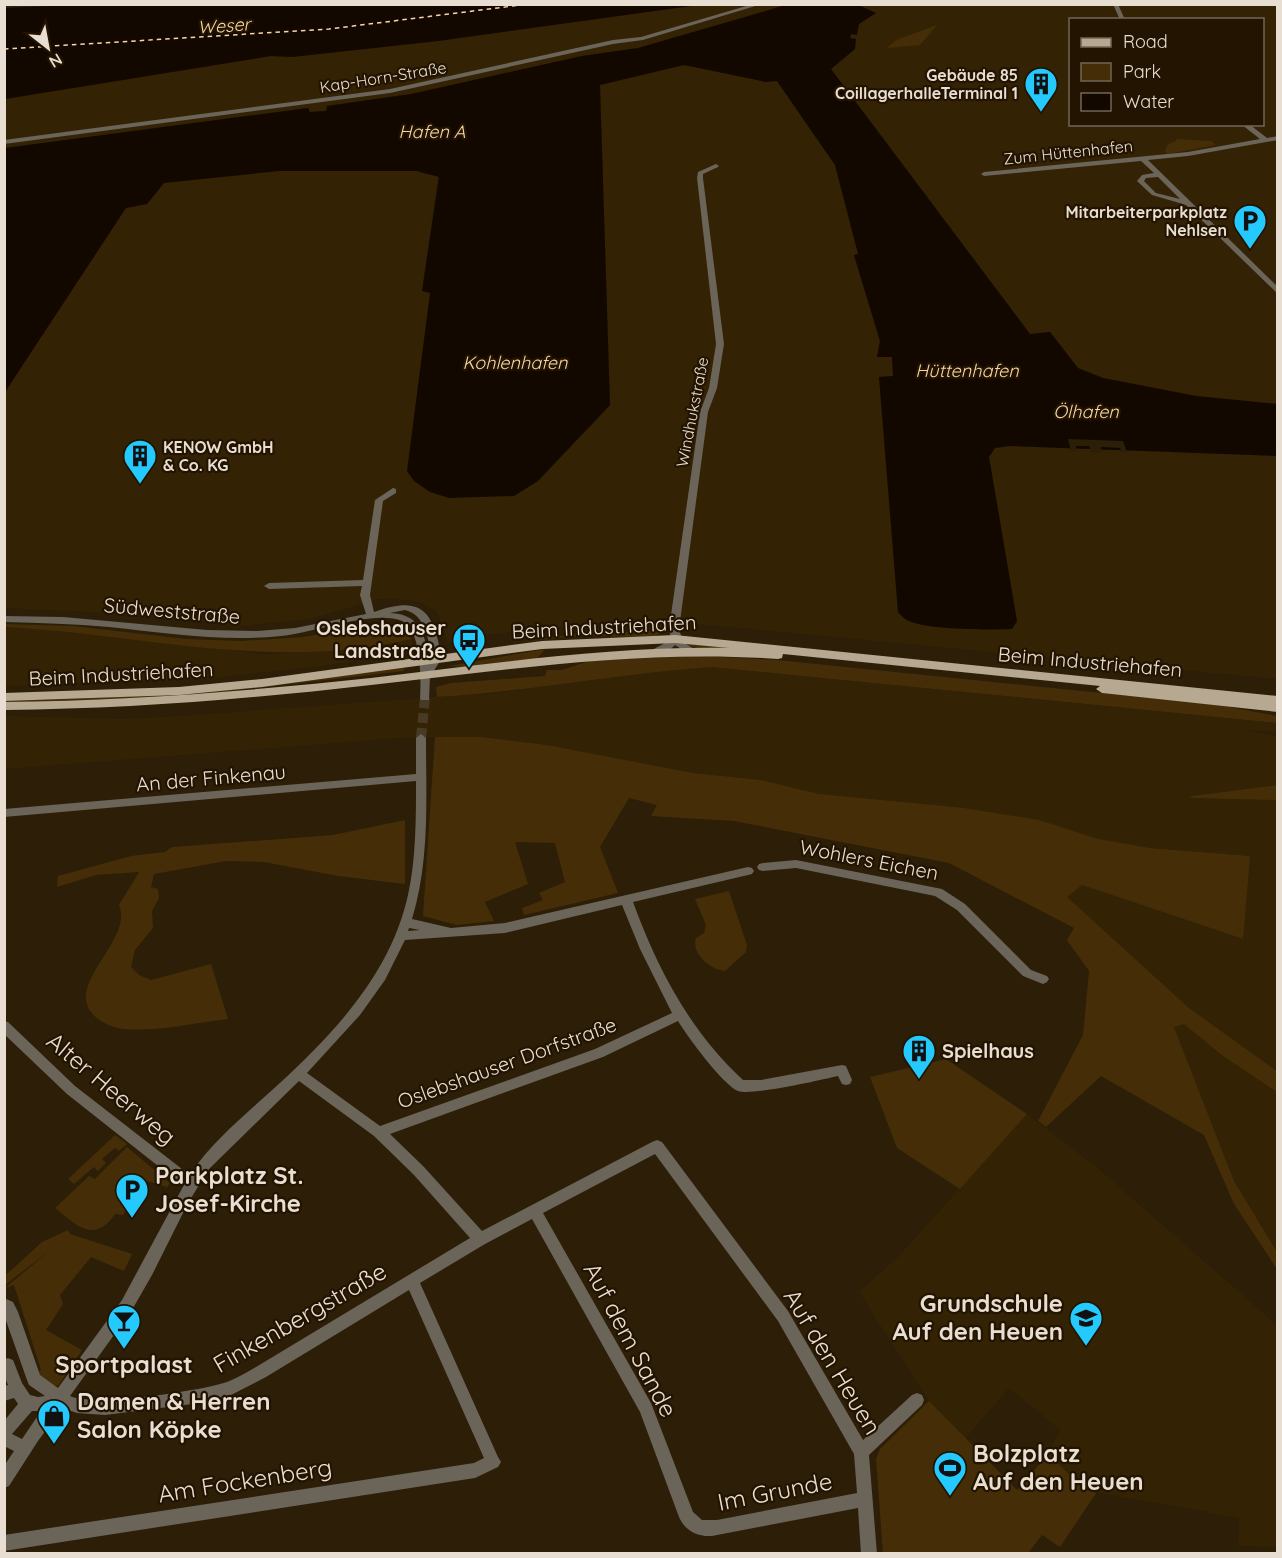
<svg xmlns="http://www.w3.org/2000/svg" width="1282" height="1558" font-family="Quicksand,sans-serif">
  <rect width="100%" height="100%" fill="#2c1e07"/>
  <path fill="#342204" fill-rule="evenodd" d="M698 5H786L638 48 582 56 411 94 327 106V111L309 112 307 108 5 148V99L271 56 292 57 438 41Z
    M856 5H1277V404L1196 396 1103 378 1078 368 1050 332 1030 334 831 69 855 49 850 34 861 21 875 13ZM1070 20H1262V124H1070Z
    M684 65 766 81H777L835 165 859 255 854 256 880 341 877 356 892 357 894 376 879 377 898 612 907 621 1012 629 1017 621 989 457 995 448 1009 446 1277 456V679L687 623H593L485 635 448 643 437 612 422 603 409 600 379 599 309 619 243 626 93 612 5 608V392L126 207 147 204 164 183 175 180 279 171 417 170 426 175H438L422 291 430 293 584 429 591 427 610 405 600 85Z
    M5 628 48 629 263 654 349 650 412 639 413 645 412 652 314 667 201 679 5 686Z
    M712 667 1277 723V732L1244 730 1277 736V785L1191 796 1192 798 1277 800V1071L1189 1008 1066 897 1082 885 1242 939 1249 856 1150 848 819 794 761 780 693 773 547 745 482 737 399 738 5 769V716L124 719 180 716 496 693 674 669Z
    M1184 1023 1223 1056 1277 1092V1252L1234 1181 1174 1027Z
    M1027 1114 1094 1165 1277 1325V1547L1238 1546 1239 1518 1086 1490 1048 1454 1060 1430 1009 1388 965 1439 929 1401 859 1292 897 1258Z"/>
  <path fill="#452e07" d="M937 25 920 45 887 48 896 40Z
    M1176 139 1211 141 1216 145 1168 154 1165 151 1168 144 1176 141Z
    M384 622 399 625 412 639C271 672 144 634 4 627L5 624 73 626 186 639 241 641 304 637Z
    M646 631H666L652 637 577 636 513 643 577 634Z
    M687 644C774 647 860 661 946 670 1037 680 1128 686 1219 696L1220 698C1076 681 932 671 789 654 772 652 693 652 687 644Z
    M545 649 537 659 466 667 449 666Z
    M702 656 777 660 1219 705 1277 716 1278 723 712 667C620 673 529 692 437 697L436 687 451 683 545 676 547 670H562L592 660Z
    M404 668V671L179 697 5 703V700C139 700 270 684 404 668Z
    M435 737H482L547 745 693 773 761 780 819 794 964 808 1039 820 1098 839 1150 848 1250 856 1243 939 1082 885 1067 897 1189 1008 1277 1071V1092L1223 1056 1184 1024 1174 1027 1234 1181 1277 1252V1269L1234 1204 1204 1135 1101 1076 1046 1127 1038 1121 1083 1035 1089 971 1067 940 1074 928 949 863 734 821 651 816 657 805 629 798 600 847 618 893 524 915 522 908 543 900 539 893 565 882 555 843 515 842 528 884 485 902 494 921 457 925 423 916Z
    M1277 785V800L1191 798V796Z
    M405 820V884L338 876 264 862 226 861 154 874 151 887 158 889 159 898 152 911 153 928 135 950 131 967 139 975 151 980 211 964 228 1019C194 1023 158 1032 123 1029 115 1028 104 1024 98 1019 57 988 135 941 119 905L139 872 96 875 57 887 58 876 131 856 165 852 172 847 333 835Z
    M729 891 747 945 746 952 725 971C711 970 691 954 696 938L704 933 706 925 695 899Z
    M946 1059 1027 1114 960 1189 897 1148 870 1077Z
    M115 1135 127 1144 119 1151 115 1148 102 1159 106 1163 98 1171 94 1167 74 1184 68 1179Z
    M127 1147 170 1183 167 1187 143 1180 123 1215 115 1214C94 1245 75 1224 55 1208L89 1176 95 1179Z
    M68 1230 70 1234 132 1254 124 1271 91 1257 60 1295 63 1304 46 1330 82 1350 58 1386 51 1385 36 1373 41 1370 14 1285 5 1288 49 1251 5 1285V1273L7 1274 42 1242Z
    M929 1401 1017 1490 1048 1454 1086 1490 1097 1492 1060 1547 1042 1535 1028 1553H883L876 1459 880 1449Z"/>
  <path fill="#130800" d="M856 4 876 13 859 24 857 35 851 34 850 38 856 39 855 49 831 69 1030 334 1050 332 1078 368 1103 378 1196 396 1277 404V456L1009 446 995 448 989 457 1017 621 1012 629C989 630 929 630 909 621 905 620 901 615 898 612L879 377 893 376 892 357H877L880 341 854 255 858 254 835 165 777 81 766 82 684 65 600 85 610 405 538 481 514 496 449 498 430 492 414 481 407 471 430 293 422 291 439 177 417 171H279L164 183 147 204 126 208 5 392V148L308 108 310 112 326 111 327 106 411 94 582 56 638 48 786 5Z
    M72 5 698 4V5L438 41 292 57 271 56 5 99V8Z"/>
  <path fill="#2c1e07" d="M1068 439 1123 441 1127 452H1122L1120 448 1101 447 1102 453 1091 452 1089 446H1076V451H1071Z"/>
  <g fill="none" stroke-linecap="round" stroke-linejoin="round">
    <path stroke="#f8d7a7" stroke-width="1.5" stroke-dasharray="4.5 4" stroke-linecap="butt" d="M4 49 329 29 529 4"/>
    <path stroke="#483b25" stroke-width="10" stroke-dasharray="10 5" stroke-linecap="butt" d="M421 738 425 698"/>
    <path fill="#6b6459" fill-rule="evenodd" d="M753 4H762L643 40 613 44 390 93 4 144V140L390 89 613 40 641 37Z
      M1113 4H1118L1125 20H1120Z
      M1241 124H1249L1267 138 1278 136V140L1188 156 1148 160 1278 287V294L1186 205 1152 195 1138 182 1137 181 1142 175 1154 173 1141 161 984 176 981 174 984 172 1188 152 1260 139ZM1158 177 1180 199 1156 193 1144 181 1146 178Z
      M716 164 719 166 718 167 703 174V178L724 344 717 388 708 412 679 629 683 642 699 652 697 654 694 655 686 652 675 645C670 651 659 656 652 654L650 652C656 646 664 646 671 638L669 629 700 412 709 388 716 344 697 178 698 172Z
      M393 488 396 489V493L383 501 370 595 374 612C424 594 433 613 442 658L430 677 429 700H421L420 698C421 680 422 630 402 621 375 609 313 633 281 636 224 642 166 633 109 627 74 624 40 623 4 622V616L63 617 207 630 257 631 295 628 366 614 360 595 362 586 269 589 264 586 269 583 363 580 375 500ZM405 610C426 615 428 640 432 658L429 663C426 636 421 614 390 613Z
      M421 734 426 738C426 799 430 860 412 919L451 928 505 923 748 867 752 868 754 871 752 874 748 875 633 902C658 970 690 1031 743 1080H761L842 1065 846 1066 852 1080 850 1084 846 1085 842 1084 838 1076C820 1080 752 1096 738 1091 723 1085 687 1036 678 1021L603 1057 390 1134 424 1167 482 1231 652 1142 657 1140 662 1142 788 1311 863 1440 912 1395 917 1393 922 1395 924 1400 922 1405 869 1455 877 1554H861L858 1508 712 1536C698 1537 685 1531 679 1517L640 1412 532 1219 485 1244 420 1283 498 1457 501 1462 498 1467 475 1478 4 1551V1535L474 1463 484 1458 409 1290 266 1377 231 1395 200 1403 105 1415 77 1413 62 1408 38 1441 9 1486 4 1488V1466L14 1451 4 1446V1421L18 1404 14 1398 4 1401V1386L8 1385 4 1375V1359L8 1358 13 1360 22 1383 30 1395 38 1397 45 1396 29 1385 27 1380 4 1315V1298L13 1302 18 1312 40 1375 58 1388 122 1300 185 1183 172 1177 67 1094 4 1034V1021L8 1022 75 1086 182 1169 191 1173C215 1138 251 1110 281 1082 337 1030 391 972 408 895 416 858 416 819 416 781L4 817V809L416 774V738ZM622 905 640 949 672 1013 595 1049 380 1126 307 1073 360 1015 385 980 405 940 505 933ZM409 928 420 930 408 931ZM299 1081 374 1136 414 1175 470 1238 256 1367C247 1372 237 1378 227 1382 200 1391 94 1407 70 1396L132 1310 152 1275 188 1203 209 1169ZM655 1154 778 1321 854 1454 857 1493 717 1520H702L693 1512 651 1403 543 1213ZM32 1411H41L22 1439 12 1434Z
      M796 860 942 889 965 904 1031 970 1047 976 1049 979 1047 982 1043 984 1023 976 957 910 935 896 796 868 763 871 759 870 757 867 759 864 763 863Z"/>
    <path fill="#b7a892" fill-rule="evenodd" d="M675 635 1278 696V704L1270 703 1278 704V712L1102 693 1096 689 1100 686 783 654 782 658 778 659C641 649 507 670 371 685 249 699 127 709 4 710V702C127 701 249 691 371 678 490 664 609 646 729 648L675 643 542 649 262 687 179 695 4 701V693L179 687 262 679 542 641Z"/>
  </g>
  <defs>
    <g id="building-pin" transform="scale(1.725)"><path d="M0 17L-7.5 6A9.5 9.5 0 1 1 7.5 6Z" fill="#24c9fe" stroke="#221401"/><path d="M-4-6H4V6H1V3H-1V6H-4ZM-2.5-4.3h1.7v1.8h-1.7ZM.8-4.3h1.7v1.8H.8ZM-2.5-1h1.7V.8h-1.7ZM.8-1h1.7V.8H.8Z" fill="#111"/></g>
    <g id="parking-pin" transform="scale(1.725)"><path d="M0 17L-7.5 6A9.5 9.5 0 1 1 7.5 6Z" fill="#24c9fe" stroke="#221401"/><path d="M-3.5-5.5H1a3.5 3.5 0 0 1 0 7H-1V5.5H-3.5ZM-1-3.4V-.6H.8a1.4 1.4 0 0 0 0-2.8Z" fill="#111"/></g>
    <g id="bus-pin" transform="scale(1.725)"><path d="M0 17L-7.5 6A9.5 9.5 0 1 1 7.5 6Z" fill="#24c9fe" stroke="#221401"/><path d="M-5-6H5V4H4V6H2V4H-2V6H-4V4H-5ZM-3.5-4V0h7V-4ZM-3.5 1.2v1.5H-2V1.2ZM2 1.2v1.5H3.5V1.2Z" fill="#111"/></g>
    <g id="school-pin" transform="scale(1.725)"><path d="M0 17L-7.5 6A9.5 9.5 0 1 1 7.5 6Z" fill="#24c9fe" stroke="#221401"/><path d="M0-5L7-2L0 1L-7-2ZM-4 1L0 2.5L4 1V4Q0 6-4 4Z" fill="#111"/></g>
    <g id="bar-pin" transform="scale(1.725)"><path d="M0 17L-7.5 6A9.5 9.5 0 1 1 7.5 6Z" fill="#24c9fe" stroke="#221401"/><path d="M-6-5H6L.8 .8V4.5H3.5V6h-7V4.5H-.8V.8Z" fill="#111"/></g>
    <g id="shop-pin" transform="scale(1.725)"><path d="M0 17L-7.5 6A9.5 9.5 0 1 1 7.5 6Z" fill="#24c9fe" stroke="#221401"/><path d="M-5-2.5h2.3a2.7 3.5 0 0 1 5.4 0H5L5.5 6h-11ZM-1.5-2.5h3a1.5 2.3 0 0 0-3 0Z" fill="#111"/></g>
    <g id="stadium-pin" transform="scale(1.725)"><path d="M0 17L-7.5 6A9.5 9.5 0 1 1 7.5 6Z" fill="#24c9fe" stroke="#221401"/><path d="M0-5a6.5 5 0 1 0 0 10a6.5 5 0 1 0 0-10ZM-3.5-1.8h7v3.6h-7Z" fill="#111"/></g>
  </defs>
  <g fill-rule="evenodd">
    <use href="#building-pin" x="1041" y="84"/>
    <use href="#parking-pin" x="1250" y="221"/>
    <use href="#building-pin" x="140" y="456"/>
    <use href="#bus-pin" x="469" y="640"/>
    <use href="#building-pin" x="919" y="1051"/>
    <use href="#parking-pin" x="132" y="1190"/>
    <use href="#school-pin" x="1086" y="1318"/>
    <use href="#bar-pin" x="124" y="1321"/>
    <use href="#shop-pin" x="54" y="1416"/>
    <use href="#stadium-pin" x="950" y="1468"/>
  </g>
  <g text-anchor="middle" stroke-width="4.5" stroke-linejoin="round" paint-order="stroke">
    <g font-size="16" font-weight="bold" fill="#e8ded1" stroke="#221401" text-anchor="end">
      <text x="1018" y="81">Gebäude 85<tspan x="1018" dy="18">CoillagerhalleTerminal 1</tspan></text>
      <text x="1227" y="218">Mitarbeiterparkplatz<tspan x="1227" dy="18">Nehlsen</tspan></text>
      <text x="163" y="453" text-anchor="start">KENOW GmbH<tspan x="163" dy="18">&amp; Co. KG</tspan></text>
    </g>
    <g font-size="16" fill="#e8ded1" stroke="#221401">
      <text transform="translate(383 77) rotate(-9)" y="6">Kap-Horn-Straße</text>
      <text transform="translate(1068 152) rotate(-6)" y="6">Zum Hüttenhafen</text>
      <text transform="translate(692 412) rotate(-79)" y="6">Windhukstraße</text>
    </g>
    <g font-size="18" font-style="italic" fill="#f8d7a7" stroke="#221401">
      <text transform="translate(224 26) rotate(-4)" y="6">Weser</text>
      <text x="432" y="138">Hafen A</text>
      <text x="515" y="369">Kohlenhafen</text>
      <text x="967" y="377">Hüttenhafen</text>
      <text x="1086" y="418">Ölhafen</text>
    </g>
    <g font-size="20" fill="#e8ded1" stroke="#221401">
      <text transform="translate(172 611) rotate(5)" y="7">Südweststraße</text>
      <text transform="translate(604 627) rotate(-3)" y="7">Beim Industriehafen</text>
      <text transform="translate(1090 662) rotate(5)" y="7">Beim Industriehafen</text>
      <text transform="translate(121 674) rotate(-3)" y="7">Beim Industriehafen</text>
      <text transform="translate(211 778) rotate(-5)" y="7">An der Finkenau</text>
      <text transform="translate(869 860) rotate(11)" y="7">Wohlers Eichen</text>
      <text transform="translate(507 1063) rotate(-20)" y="7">Oslebshauser Dorfstraße</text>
    </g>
    <g font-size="20" font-weight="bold" fill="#e8ded1" stroke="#221401" text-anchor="end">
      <text x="446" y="635">Oslebshauser<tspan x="446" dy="23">Landstraße</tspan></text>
      <text x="942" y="1058" text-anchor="start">Spielhaus</text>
    </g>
    <g font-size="24" fill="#e8ded1" stroke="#221401">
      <text transform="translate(111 1089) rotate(40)" y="8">Alter Heerweg</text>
      <text transform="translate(300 1318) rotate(-30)" y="8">Finkenbergstraße</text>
      <text transform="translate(630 1340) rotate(62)" y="8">Auf dem Sande</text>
      <text transform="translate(832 1362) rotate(59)" y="8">Auf den Heuen</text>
      <text transform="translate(245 1481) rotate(-9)" y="8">Am Fockenberg</text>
      <text transform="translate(775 1492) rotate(-11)" y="8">Im Grunde</text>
    </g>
    <g font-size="24" font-weight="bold" fill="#e8ded1" stroke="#221401" text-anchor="start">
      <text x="155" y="1184">Parkplatz St.<tspan x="155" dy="28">Josef-Kirche</tspan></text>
      <text x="1063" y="1312" text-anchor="end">Grundschule<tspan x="1063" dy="28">Auf den Heuen</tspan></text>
      <text x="124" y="1373" text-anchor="middle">Sportpalast</text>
      <text x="77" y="1410">Damen &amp; Herren<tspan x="77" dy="28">Salon Köpke</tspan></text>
      <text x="973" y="1462">Bolzplatz<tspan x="973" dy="28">Auf den Heuen</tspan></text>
    </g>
  </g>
  <rect width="1282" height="1558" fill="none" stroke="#e8ded1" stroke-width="12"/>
  <rect x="1069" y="18" width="195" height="108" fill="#221401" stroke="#716554" stroke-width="1.5"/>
  <rect x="1081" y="38" width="30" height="9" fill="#b7a892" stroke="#716554" stroke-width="1.5"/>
  <text x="1123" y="48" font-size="18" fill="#e8ded1">Road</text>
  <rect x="1081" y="63" width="30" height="18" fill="#452e07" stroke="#716554" stroke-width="1.5"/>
  <text x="1123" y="78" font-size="18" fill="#e8ded1">Park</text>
  <rect x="1081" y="93" width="30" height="18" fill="#130800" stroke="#716554" stroke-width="1.5"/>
  <text x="1123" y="108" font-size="18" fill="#e8ded1">Water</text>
  <g transform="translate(48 48) rotate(149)" stroke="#221401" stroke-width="4.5" paint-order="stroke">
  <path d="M0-4.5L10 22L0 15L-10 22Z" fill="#e8ded1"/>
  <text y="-9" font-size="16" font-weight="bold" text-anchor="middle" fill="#e8ded1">N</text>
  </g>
</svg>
